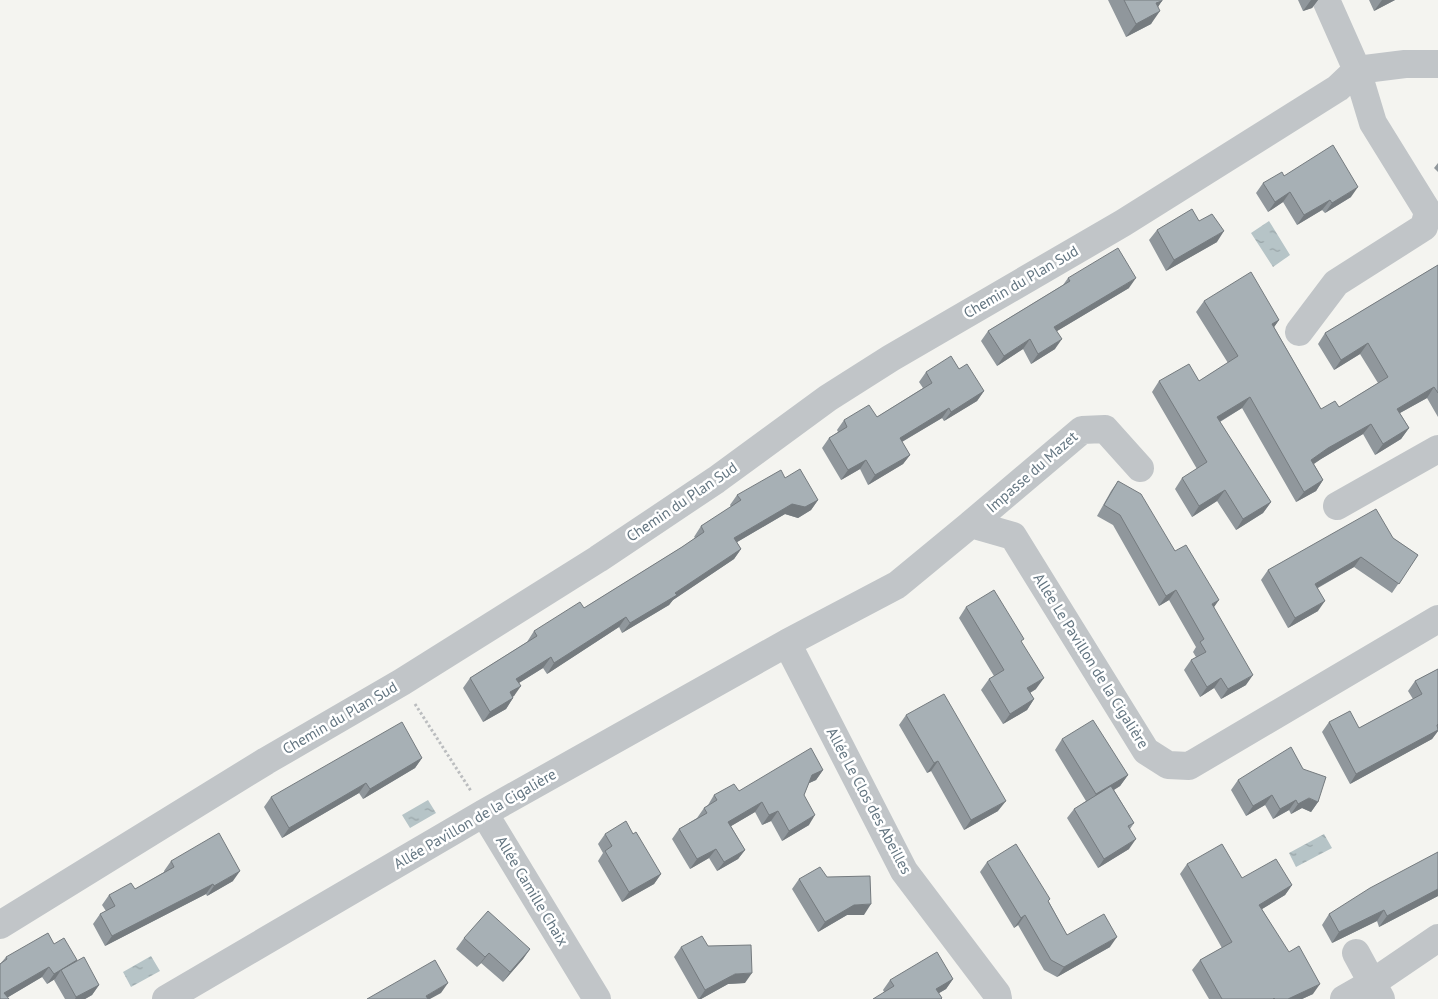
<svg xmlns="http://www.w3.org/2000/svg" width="1438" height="999" font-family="'PT Sans',sans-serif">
  <defs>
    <pattern id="water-ripples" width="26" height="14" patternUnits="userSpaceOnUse" patternTransform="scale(1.25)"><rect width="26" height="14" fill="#b6c4c7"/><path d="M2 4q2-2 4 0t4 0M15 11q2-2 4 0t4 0" fill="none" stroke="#98a4a7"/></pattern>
  </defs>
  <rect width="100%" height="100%" fill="#f4f4f0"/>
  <path fill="url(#water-ripples)" d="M1269 221 1290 255 1273 267 1251 233Z
    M428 800 436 813 410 828 402 815Z
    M1324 834 1332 848 1296 867 1289 853Z
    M151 956 160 971 131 987 123 972Z"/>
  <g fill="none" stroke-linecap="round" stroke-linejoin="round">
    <path stroke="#bbbdbf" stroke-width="3" stroke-dasharray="2.5 2.5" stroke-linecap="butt" d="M415 704 471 791"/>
    <path stroke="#c1c5c8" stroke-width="28" d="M1299 332 1336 283 1424 227 1428 212 1373 123 1357 70 1326 0
      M1337 506 1438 449
      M971 524 1082 430 1105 429 1140 468
      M787 643 904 871 997 994 998 999
      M484 813 597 999
      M0 925 266 761 402 682 598 559 716 480 828 398 891 358 1123 223 1338 88 1357 70 1405 64H1438
      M1356 953 1381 999
      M166 999 484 813 787 643 897 585 971 524 1013 536 1146 751 1168 765 1189 766 1438 619
      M1344 999 1372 983 1438 938"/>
  </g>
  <path fill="#90979c" d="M1108 0H1162L1158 7 1151 24 1126 37Z
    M1298 0H1318L1312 8 1303 11Z
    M1369 0H1395L1374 11Z
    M1438 163V172L1434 168Z
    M1284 176 1351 197 1325 213 1322 210 1297 225 1283 202 1268 212 1256 193 1263 183Z
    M1199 221 1217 242 1166 271 1149 240 1157 230Z
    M1438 265V417L1427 398 1400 413 1409 428 1401 439 1375 455 1363 434 1321 459 1314 464 1323 480 1316 491 1296 502 1242 408 1220 422 1271 502 1263 513 1236 530 1217 501 1192 517 1175 489 1182 478 1197 469 1152 392 1159 381H1199L1228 363 1196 312 1204 301 1279 320 1274 327 1321 409 1339 407 1378 383 1360 354 1334 370 1318 344 1325 333Z
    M1068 278 1129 288 1057 331 1055 349 1031 364 1023 349 997 366 981 341 988 331 1063 285Z
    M959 369 984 391 977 401 944 421 942 418 902 442 910 455 903 464 868 485 860 469 841 480 822 448 829 438 838 432 837 430 844 420 877 417 923 388 919 382 926 372Z
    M785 478 818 500 811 510 798 518 785 514 737 542 741 549 734 559 673 600 669 605 622 633 619 627 547 674 543 668 519 683 514 696 512 697 513 698 506 709 483 722 463 688 470 678 527 642 534 631 584 608 682 547 695 538 694 537 701 526 731 507 730 505 737 495Z
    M1118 481 1175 551 1214 607 1246 685 1221 699 1214 688 1200 697 1184 670 1191 660 1196 657 1193 652 1196 647 1169 600 1159 606 1113 525 1097 516 1111 491Z
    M1393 538 1418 555 1392 593 1354 567 1318 588V611L1288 628 1261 580 1268 570Z
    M966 607 1022 643 1036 689 1030 693 1034 699 1027 710 1003 724 981 690 989 679 994 676 959 618Z
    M1438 669V731L1432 739 1350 784 1322 732 1329 722 1359 728 1413 699 1408 691 1415 681Z
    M906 715 998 811 964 830 931 771 927 773 899 725Z
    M1062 739 1128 775 1120 786 1114 790 1134 823 1130 829 1129 849 1098 868 1067 818 1074 809 1086 801 1055 750Z
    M422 758 415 768 363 799 359 793 282 838 264 807 271 797Z
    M823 770 816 780 809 783 804 795 809 825 782 841 771 821 762 825 755 812 731 826 745 850 738 859 717 871 709 858 690 869 672 839 679 829 697 818 704 808 708 805 714 795 739 791Z
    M1238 780 1318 802 1311 812 1302 808 1291 814 1289 810 1273 819 1265 805 1246 816 1231 790Z
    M605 834H633L661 874 654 884 622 902 598 861 603 853 598 844Z
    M1438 852V896L1379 927 1377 921 1332 943 1322 925 1329 914Z
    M171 861 233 881 207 896 206 894 105 946 93 924 100 914 106 911 102 905 109 895 135 889 164 872V871Z
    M987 862 1049 902 1067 935 1110 947 1057 977 1044 970 1018 925 1014 928 980 872Z
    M1187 864 1242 878 1292 885 1285 895 1262 909 1313 994 1302 999H1209L1192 970 1200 960 1222 948 1180 874Z
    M827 877 864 915H847L818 932 792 889 799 879Z
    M464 938 530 949 523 959 503 982 481 963 477 967 456 949Z
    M54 944 77 960 76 962 99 985 92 995 85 999H65L54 980 55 979 47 984 42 977 8 997 0 999V964L6 957Z
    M681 947 745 983 728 984 701 999H698L674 957Z
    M953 979 946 989 939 993 884 992 883 990 890 980Z"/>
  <path fill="#757b7f" d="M1311 0H1318L1312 8 1303 11Z
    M1382 0H1395L1374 11Z
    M1162 1 1153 14 1156 3Z
    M1160 11 1151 24 1126 37 1136 24Z
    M1358 187 1351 197 1325 213 1332 203Z
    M1290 192 1283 202 1268 212 1275 202Z
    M1330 200 1322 210 1297 225 1304 215Z
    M1224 231 1217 242 1166 271 1174 260Z
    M1136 278 1129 288 1047 337 1054 327Z
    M1279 320 1272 330V324Z
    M1030 339 1023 349 997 366 1004 356Z
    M1062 339 1055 349 1031 364 1038 354Z
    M1368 343 1360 354 1334 370 1341 360Z
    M1434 387 1427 398 1389 419 1397 409Z
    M984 391 977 401 944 421 951 412Z
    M1250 397 1242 408 1209 428 1217 417Z
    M949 408 942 418 893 447 900 438Z
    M1371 424 1363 434 1321 459 1304 470 1311 460 1328 448Z
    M1409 428 1401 439 1375 455 1383 444Z
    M910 455 903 464 868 485 875 475Z
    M866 460 860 469 841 480 848 470Z
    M1323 480 1316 491 1296 502 1304 492Z
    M1225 490 1217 501 1192 517 1199 506Z
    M818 500 811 510 798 518 785 514 727 548 734 538 792 504Z
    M1271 502 1263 513 1236 530 1243 519Z
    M741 549 734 559 673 600 669 605 622 633 630 623Z
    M1361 557 1354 567 1308 593 1315 584Z
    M1176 590 1169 600 1159 606 1166 596Z
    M1219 600 1212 610V604Z
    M1325 601 1318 611 1288 628 1295 618Z
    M626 617 619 627 547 674 554 663Z
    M551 657 543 668 509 689 516 679Z
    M1253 675 1246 685 1221 699 1228 689Z
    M1044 678 1036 689 1020 699 1027 688Z
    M1221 678 1214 688 1200 697 1207 687Z
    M521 686 514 696 502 702 510 692Z
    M513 698 506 709 483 722 490 712Z
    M1034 699 1027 710 1003 724 1010 714Z
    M1438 724V731L1432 739 1350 784 1356 774Z
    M422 758 415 768 363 799 370 789Z
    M938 761 931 771 927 773 934 763Z
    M823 770 816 780 805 785 812 775Z
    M1128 775 1120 786 1089 805 1096 794Z
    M366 783 359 793 282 838 289 828Z
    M1272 795 1265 805 1246 816 1253 806Z
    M1309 798 1318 802 1311 812 1302 808 1291 814 1298 804Z
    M1296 800 1289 810 1273 819 1280 809Z
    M1006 801 998 811 964 830 971 820Z
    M762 802 755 812 721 832 728 822Z
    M778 811 771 821 762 825 769 815Z
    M815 815 809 825 782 841 789 831Z
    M1136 839 1129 849 1098 868 1104 859Z
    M716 849 709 858 690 869 697 859Z
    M745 850 738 859 717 871 724 862Z
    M240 871 233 881 207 896 214 886Z
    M661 874 654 884 622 902 629 892Z
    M213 884 206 894 105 946 112 936Z
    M1292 885 1285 895 1252 915 1259 905Z
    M1438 889V896L1379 927 1387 916Z
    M871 904 864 915H847L818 932 825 922 854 905Z
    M1384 910 1377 921 1332 943 1339 932Z
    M1025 915 1018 925 1014 928 1021 918Z
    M1117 937 1110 947 1057 977 1064 967Z
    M530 949 523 959 503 982 510 972Z
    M489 953 481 963 477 967 485 957Z
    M77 960 70 970H61L55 979 47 984 54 974Z
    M49 967 42 977 5 999 4 993Z
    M752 973 745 983 728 984 701 999H699L705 990 735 974Z
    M953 979 946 989 929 999 936 989Z
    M448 983 441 993 430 999H423L426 996Z
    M1320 984 1313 994 1302 999H1288Z
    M99 985 92 995 85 999H75L76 997Z"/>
  <path fill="#a7b0b5" stroke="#757b7f" d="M1124 0H1162V1L1156 3 1160 11 1136 24Z
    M1333 145 1358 187 1332 203 1330 200 1304 215 1290 192 1275 202 1263 183 1282 172 1284 176Z
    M1192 209 1199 221 1212 214 1224 231 1174 260 1157 230Z
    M1118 248 1136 278 1054 327 1062 339 1038 354 1030 339 1004 356 988 331 1070 281 1068 278Z
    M1438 265V393L1434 387 1397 409 1409 428 1383 444 1371 424 1328 448 1311 460 1323 480 1304 492 1250 397 1217 417 1271 502 1243 519 1225 490 1199 506 1182 478 1207 462 1159 381 1189 364 1199 381 1238 356 1204 301 1251 272 1279 320 1272 324 1321 409 1335 401 1339 407 1388 377 1368 343 1341 360 1325 333Z
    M951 356 959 369 967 364 984 391 951 412 949 408 900 438 910 455 875 475 866 460 848 470 829 438 847 427 844 420 869 405 877 417 932 383 926 372Z
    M800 469 818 500 805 507 792 504 734 538 741 549 675 593 677 595 630 623 626 617 554 663 551 657 516 679 521 686 510 692 513 698 490 712 470 678 537 636 534 631 580 602 584 608 682 547 704 532 701 526 741 500 737 495 781 470 785 478Z
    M1118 481 1141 494 1175 551 1186 545 1219 600 1212 604 1253 675 1228 689 1221 678 1207 687 1191 660 1206 652 1200 642 1204 639 1176 590 1166 596 1120 515 1104 505Z
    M1376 509 1393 538 1418 555 1399 584 1361 557 1315 584 1325 601 1295 618 1268 570Z
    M994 590 1024 639 1021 641 1044 678 1027 688 1034 699 1010 714 989 679 1004 670 966 607Z
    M1438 669V724L1437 725 1438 730 1356 774 1329 722 1350 711 1359 728 1422 694 1415 681Z
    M944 694 1006 801 971 820 938 761 934 763 906 715Z
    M1093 720 1128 775 1096 794 1062 739Z
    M402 722 422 758 370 789 366 783 289 828 271 797Z
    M1291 747 1303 769 1326 777 1318 802 1309 798 1298 804 1296 800 1280 809 1272 795 1253 806 1238 780Z
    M811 748 823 770 812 775 804 795 815 815 789 831 778 811 769 815 762 802 728 822 745 850 724 862 716 849 697 859 679 829 707 813 704 808 717 800 714 795 734 784 739 791Z
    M1111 786 1134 823 1128 826 1136 839 1104 859 1074 809Z
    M626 821 633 834 636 832 661 874 629 892 605 851 612 846 605 834Z
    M219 833 240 871 214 886 213 884 112 936 100 914 115 906 109 895 131 883 135 889 174 867 171 861Z
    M1016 844 1050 899 1048 901 1067 935 1104 914 1117 937 1064 967 1051 960 1025 915 1021 918 987 862Z
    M1222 844 1242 878 1276 859 1292 885 1259 905 1289 952 1299 946 1320 984 1288 999H1275L1274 998 1273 999H1222L1200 960 1232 942 1187 864Z
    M1438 852V889L1387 916 1384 910 1339 932 1329 914 1370 888Z
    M820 867 827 877 870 876 871 904 854 905 825 922 799 879Z
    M488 911 530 949 510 972 489 953 485 957 464 938Z
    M48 933 54 944 64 938 77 960 54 974 49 967 4 993 9 999H0V964L7 959 6 957Z
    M702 936 708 946 751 945 752 973 735 974 705 990 681 947Z
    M937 952 953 979 936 989 942 998 941 999H873L894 986 890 980Z
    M84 957 99 985 76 997 61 970Z
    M435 960 448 983 426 996 428 999H367Z"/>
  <g text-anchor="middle" stroke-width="5" stroke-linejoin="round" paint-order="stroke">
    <g font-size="15" fill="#637581" stroke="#fff">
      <text transform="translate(1021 282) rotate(-30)" y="5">Chemin du Plan Sud</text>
      <text transform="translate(1032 472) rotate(-41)" y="5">Impasse du Mazet</text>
      <text transform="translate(682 502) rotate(-34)" y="5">Chemin du Plan Sud</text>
      <text transform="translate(1091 661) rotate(58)" y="5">Allée Le Pavillon de la Cigalière</text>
      <text transform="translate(340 718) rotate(-30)" y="5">Chemin du Plan Sud</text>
      <text transform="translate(869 801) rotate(62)" y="5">Allée Le Clos des Abeilles</text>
      <text transform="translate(475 819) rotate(-30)" y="5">Allée Pavillon de la Cigalière</text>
      <text transform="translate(532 891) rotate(59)" y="5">Allée Camille Chaix</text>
    </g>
  </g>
</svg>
